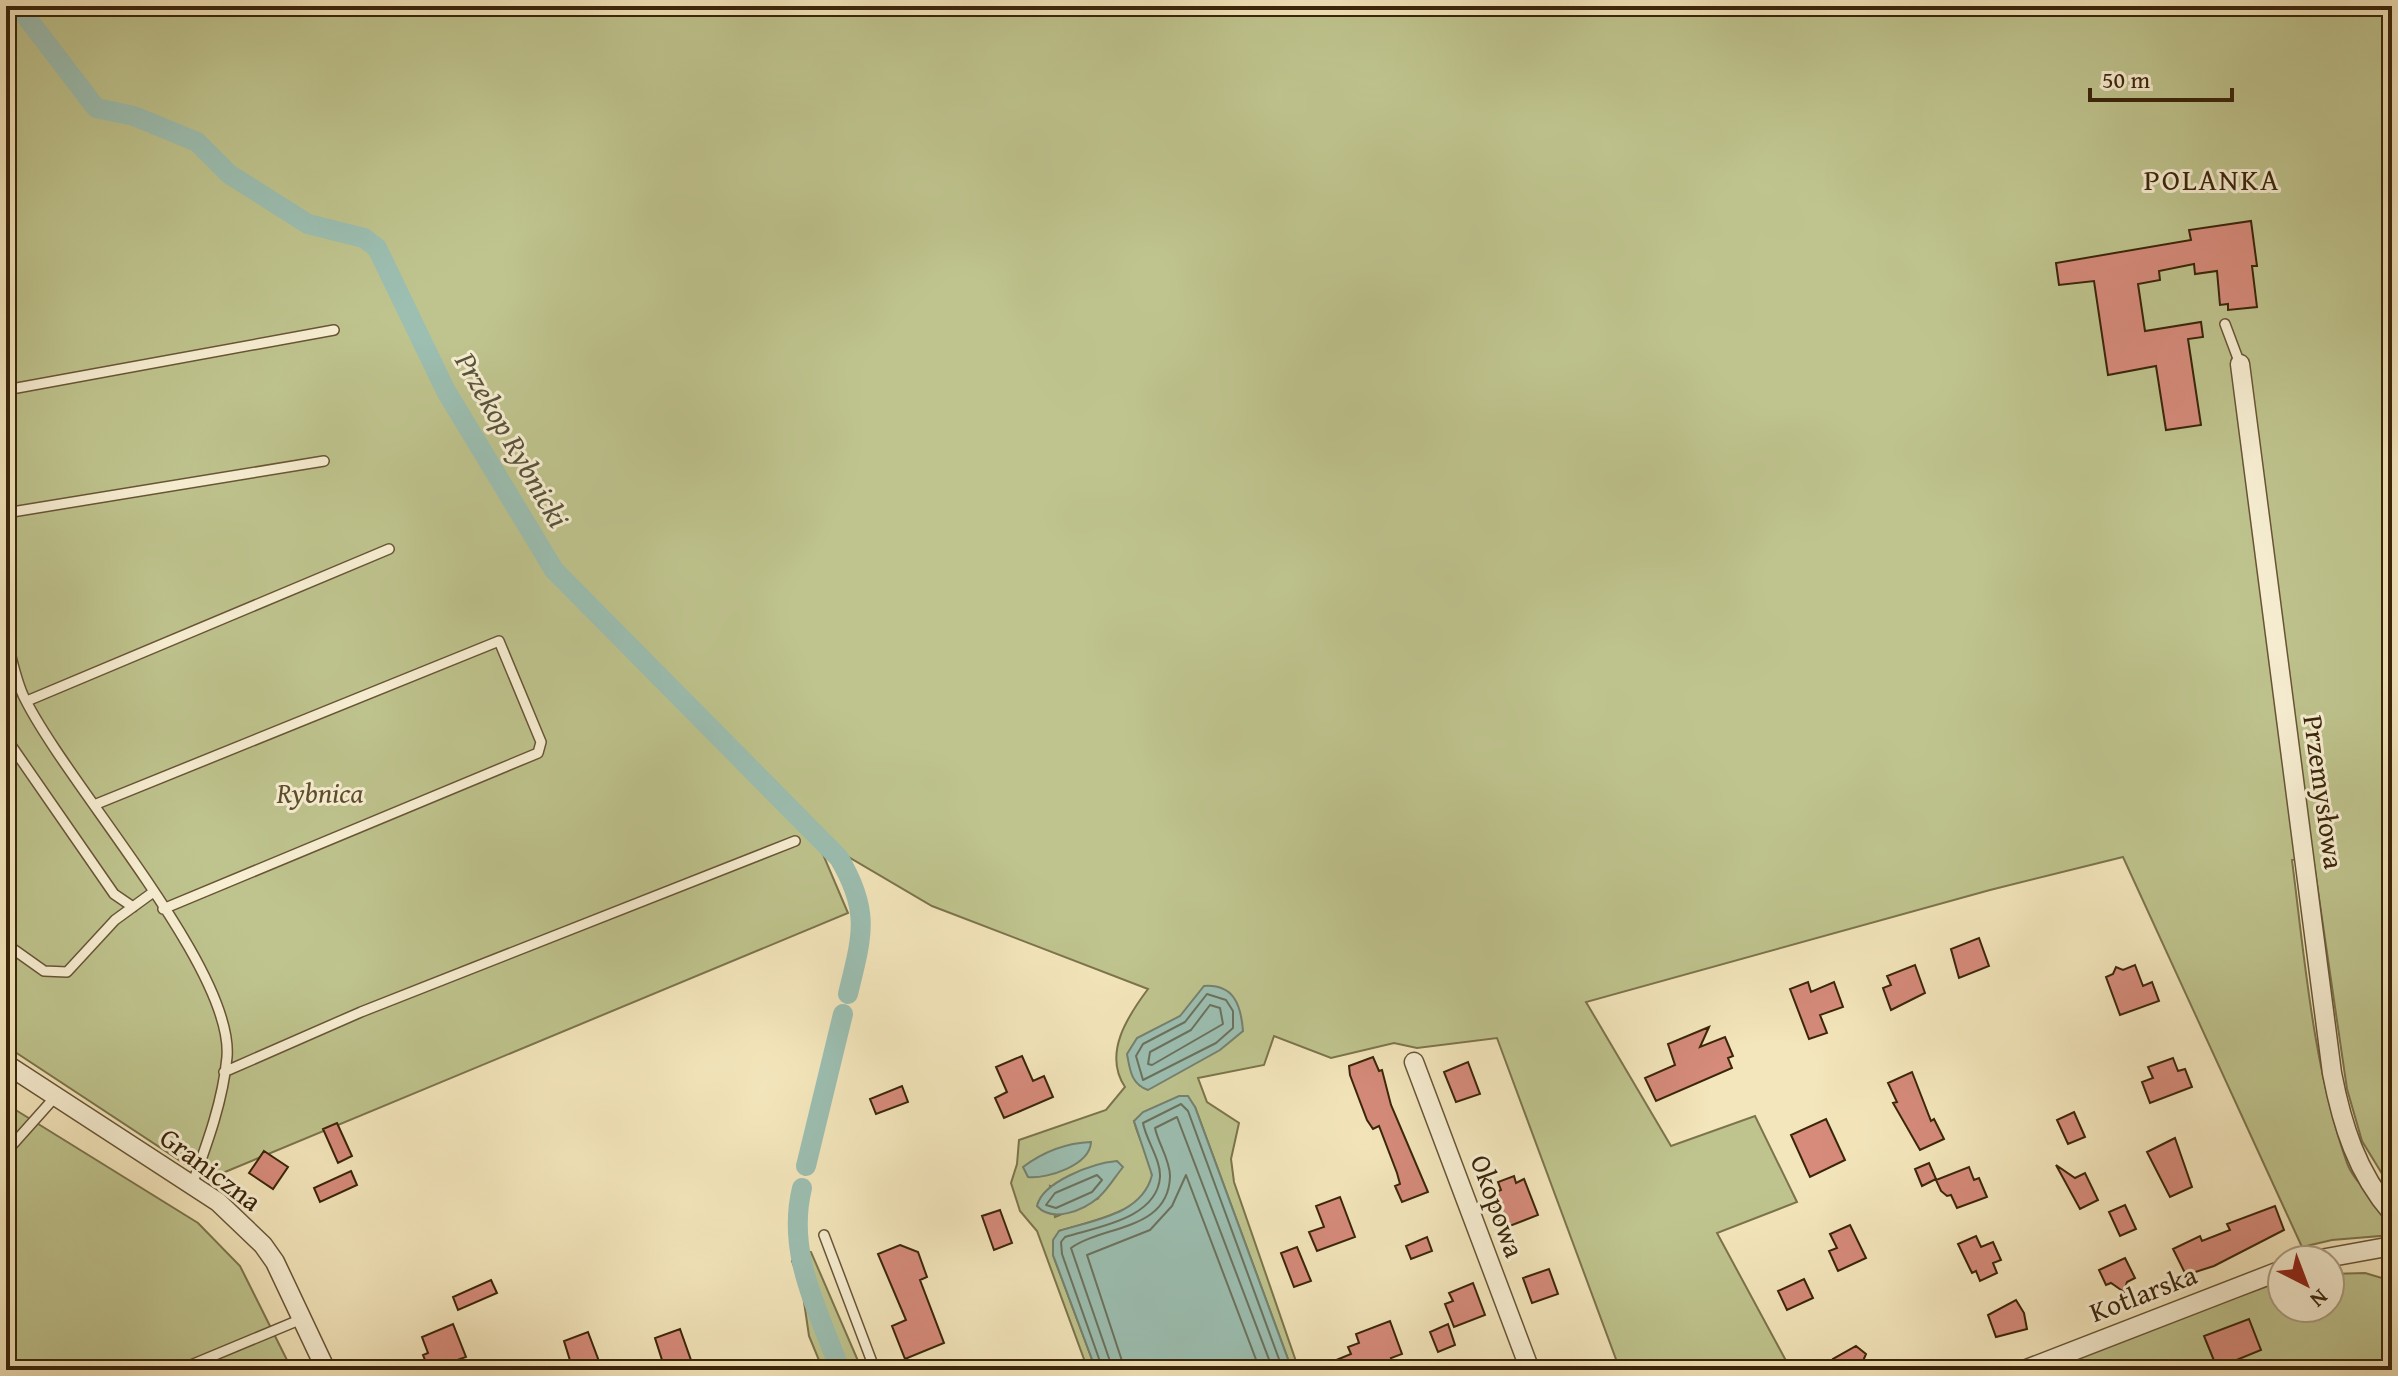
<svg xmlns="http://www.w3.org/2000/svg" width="2398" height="1376" font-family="'Gentium Book Plus',serif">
  <rect width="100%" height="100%" fill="#f4e6bc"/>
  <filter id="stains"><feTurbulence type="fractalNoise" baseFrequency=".0025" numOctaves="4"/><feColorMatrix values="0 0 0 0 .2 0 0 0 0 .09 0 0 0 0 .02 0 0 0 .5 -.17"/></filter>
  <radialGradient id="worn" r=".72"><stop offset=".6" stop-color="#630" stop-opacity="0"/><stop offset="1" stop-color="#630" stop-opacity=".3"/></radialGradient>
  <path fill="#bfc48e" stroke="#7c744c" stroke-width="2" fill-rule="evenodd" d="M6 6H2392V1190L2362 1141 2347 1089 2313 857 2292 860C2305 962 2313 1066 2347 1163 2356 1189 2392 1207 2392 1235L2332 1240 2302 1247 2123 857 1990 890 1586 1002 1671 1146 1755 1116 1797 1202 1717 1233 1791 1370H1620L1497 1038 1417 1048 1394 1043 1331 1058 1274 1036 1264 1065 1198 1078 1207 1102 1239 1123 1231 1159 1234 1182 1299 1370H1292L1195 1107 1134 1121C1138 1138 1151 1159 1152 1176 1153 1210 1084 1223 1059 1231L1053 1255 1096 1370H1088L1037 1231 1020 1211 1011 1183 1017 1164 1019 1140 1106 1110 1125 1087C1103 1054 1127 1017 1148 989L932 906 816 838 848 913 208 1179 6 1046ZM1050 1186 1097 1199 1055 1217Z
    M6 1104 198 1223 240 1266 292 1370H6Z
    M803 1250 811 1252 862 1370H823L809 1336 802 1288 792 1261Z
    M2365 1273 2392 1281V1370H2034L2282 1281V1308H2330V1274Z"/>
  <path fill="#9cbfb2" stroke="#75816f" stroke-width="2" d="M1204 986C1234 984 1241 1005 1243 1031L1220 1050 1148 1090C1131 1084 1130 1070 1127 1054L1137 1038 1180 1016Z
    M1179 1096H1188L1195 1107 1292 1370H1096L1053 1255V1240L1059 1231C1093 1220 1142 1215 1152 1175L1134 1121 1143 1112Z
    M1091 1142C1090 1165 1048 1179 1028 1177L1023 1167C1043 1152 1065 1143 1091 1142Z
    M1117 1161 1123 1167C1115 1177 1108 1189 1099 1197 1083 1211 1052 1223 1037 1206 1042 1182 1093 1163 1117 1161Z"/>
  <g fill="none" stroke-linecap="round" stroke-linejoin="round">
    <path stroke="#6b725e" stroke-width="2" d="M1207 994 1226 1000 1233 1011V1028L1216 1043 1143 1080 1136 1056 1143 1044 1185 1022Z
      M1210 1005 1220 1008 1223 1024 1152 1065 1148 1064 1150 1052 1191 1030Z
      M1097 1175 1102 1180 1092 1192 1056 1208 1046 1205 1055 1193Z
      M1103 1370 1062 1254 1061 1242 1065 1237C1096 1227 1157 1219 1160 1177 1161 1160 1146 1140 1143 1123L1181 1104 1188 1111 1283 1370
      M1113 1370 1071 1248C1103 1225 1169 1231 1170 1176 1170 1160 1158 1143 1155 1128L1177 1117 1273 1370
      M1125 1370 1087 1255 1150 1230 1172 1206 1186 1175 1260 1370"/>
    <path stroke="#9cbfb2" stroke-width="20" d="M18 6 96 108 134 116 197 142 229 174 308 224 364 238 377 248 446 391 554 570 839 858C871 912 862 936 848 994
      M806 1166 843 1014
      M802 1188C786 1254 818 1309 840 1370"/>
  </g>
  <path fill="#d68b7b" stroke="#3a250a" stroke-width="2" d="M2251 221 2257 266H2252L2257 307 2228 310V304L2220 305 2217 271 2195 274 2194 264 2159 271 2160 280 2138 284 2145 331 2201 322 2203 337 2188 339 2201 425 2166 430 2156 366 2108 375 2094 281 2059 285 2056 263 2191 240 2189 230Z
    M1979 938 1989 966 1959 978 1951 949Z
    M1915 965 1925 993 1891 1010 1883 988 1891 985 1887 976Z
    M2135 965 2143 986 2152 982 2159 1001 2120 1015 2106 977 2113 974 2116 967 2123 970Z
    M1808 982 1811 992 1834 982 1843 1007 1820 1015 1827 1033 1809 1039 1790 989Z
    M1709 1027 1700 1047 1725 1037 1733 1056 1728 1058 1732 1068 1656 1101 1645 1078 1675 1065 1668 1044Z
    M1022 1056 1033 1081 1044 1076 1053 1097 1004 1118 995 1098 1007 1092 996 1067Z
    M1373 1057 1379 1071 1382 1070 1391 1105 1428 1192 1402 1202 1395 1186 1400 1184 1397 1173 1379 1126 1373 1129 1367 1120 1350 1075 1349 1066Z
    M2173 1058 2178 1071 2185 1069 2192 1087 2150 1103 2142 1082 2153 1078 2148 1067Z
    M1468 1062 1480 1094 1456 1102 1444 1072Z
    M1912 1072 1931 1121 1934 1119 1944 1139 1920 1150 1893 1103 1897 1102 1888 1083Z
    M902 1086 908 1102 876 1114 870 1099Z
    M2074 1112 2085 1137 2068 1144 2057 1120Z
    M1826 1119 1845 1160 1810 1177 1791 1135Z
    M337 1123 352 1156 338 1163 323 1129Z
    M2175 1138 2192 1187 2170 1197 2147 1152Z
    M264 1151 288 1167 273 1189 249 1173Z
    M1929 1163 1936 1179 1922 1186 1915 1169Z
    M2056 1165 2075 1178 2085 1173 2098 1200 2080 1209Z
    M1969 1167 1974 1180 1979 1178 1987 1197 1957 1208 1951 1195 1947 1196 1941 1191 1936 1180Z
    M351 1171 357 1185 320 1202 314 1188Z
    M1514 1176 1516 1183 1524 1179 1538 1215 1502 1229 1489 1195 1501 1190 1498 1182Z
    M1340 1197 1355 1237 1317 1251 1309 1232 1324 1227 1316 1206Z
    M2125 1205 2136 1229 2120 1236 2109 1212Z
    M2275 1206 2284 1230 2214 1266 2186 1275 2173 1249 2200 1236 2202 1241 2230 1230 2227 1224Z
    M1000 1210 1012 1243 994 1250 982 1216Z
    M1850 1225 1866 1258 1838 1271 1829 1251 1837 1248 1830 1234Z
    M1976 1236 1981 1247 1993 1242 2001 1260 1993 1263 1997 1273 1980 1281 1976 1271 1972 1273 1958 1244Z
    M1427 1237 1432 1251 1411 1259 1406 1246Z
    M900 1245 918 1252 927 1277 920 1280 944 1343 905 1359 892 1326 906 1320 878 1254Z
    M1297 1247 1311 1281 1294 1287 1281 1253Z
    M2125 1258 2135 1278 2127 1282 2124 1292 2111 1283 2106 1285 2099 1270Z
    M1549 1269 1558 1294 1532 1303 1523 1278Z
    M1804 1279 1813 1298 1787 1310 1778 1291Z
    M491 1280 497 1293 458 1310 453 1297Z
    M1473 1283 1485 1315 1454 1327 1445 1304 1453 1301 1449 1293Z
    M2016 1300 2024 1313 2027 1329 1996 1337 1988 1315Z
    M2249 1319 2261 1350 2217 1368 2204 1336Z
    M1390 1321 1402 1354 1391 1358 1396 1370H1312L1351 1354 1348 1347 1359 1343 1356 1334Z
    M453 1324 466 1357 429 1370 423 1355 428 1353 422 1337Z
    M1448 1324 1455 1345 1438 1352 1430 1332Z
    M680 1329 692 1363 673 1370 670 1361 663 1363 655 1338Z
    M588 1332 600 1364 592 1370H573L564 1341Z
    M1856 1346 1866 1354 1863 1361 1868 1370H1838L1833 1359Z"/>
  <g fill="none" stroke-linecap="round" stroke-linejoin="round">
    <g stroke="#685536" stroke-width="12">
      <path id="service" d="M2225 324 2240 364
        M6 390 334 330
        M6 513 324 461
        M6 637C11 655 15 677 23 695 65 783 234 968 227 1057 223 1101 207 1144 192 1185
        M27 701 389 549
        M6 738 114 894 133 907
        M94 805 499 641 541 742 538 753 163 909
        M6 944 44 971 67 972 115 920 152 893
        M224 1072 361 1012 795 841
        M6 1152 56 1096
        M824 1235 875 1370
        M179 1370 304 1318"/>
    </g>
    <g stroke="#685536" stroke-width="21">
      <path id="minor" d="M2240 364 2332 1073C2342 1125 2357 1173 2392 1213
        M1414 1062 1530 1370
        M6 1064 218 1202 263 1245 275 1262 326 1370
        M2315 1260 2392 1246
        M2024 1370 2282 1270"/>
    </g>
    <use href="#service" stroke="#f8efd3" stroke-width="9"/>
    <use href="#minor" stroke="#f8efd3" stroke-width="18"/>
  </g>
  <g text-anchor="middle" stroke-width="6" stroke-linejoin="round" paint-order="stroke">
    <g font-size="28" fill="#3a250a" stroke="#f8efd3">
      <text transform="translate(2324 792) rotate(82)" y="10">Przemysłowa</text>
      <text transform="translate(211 1169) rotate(37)" y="10">Graniczna</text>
      <text transform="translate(1498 1206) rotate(70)" y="10">Okopowa</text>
      <text transform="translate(2143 1293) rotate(-21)" y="10">Kotlarska</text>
    </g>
    <g font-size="28" font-style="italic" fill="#5b4d2b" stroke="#f8efd3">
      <text x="320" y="803">Rybnica</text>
    </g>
    <g font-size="30" letter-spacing="2" fill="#3a250a" stroke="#f8efd3">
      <text x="2212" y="190">POLANKA</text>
    </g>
    <g font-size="30" font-style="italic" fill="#57533c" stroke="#f8efd3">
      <text transform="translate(512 440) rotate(60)" y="10">Przekop Rybnicki</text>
    </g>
  </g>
  <rect width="2398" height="1376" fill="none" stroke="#f4e6bc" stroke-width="32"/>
  <rect x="8" y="8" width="2382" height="1360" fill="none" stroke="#3a250a" stroke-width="4"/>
  <rect x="16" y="16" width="2366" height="1344" fill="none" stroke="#3a250a" stroke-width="2"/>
  <g transform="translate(2306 1284) rotate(138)"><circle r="38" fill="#f8efd3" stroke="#ac9e83" stroke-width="2"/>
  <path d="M0-6L14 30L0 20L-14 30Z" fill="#8f2418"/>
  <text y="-12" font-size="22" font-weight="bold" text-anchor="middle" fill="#3a250a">N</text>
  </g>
  <path d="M2090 88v12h142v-12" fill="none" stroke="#3a250a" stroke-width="4"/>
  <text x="2102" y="88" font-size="24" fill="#3a250a" stroke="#f8efd3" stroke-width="6" paint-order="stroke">50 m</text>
  <rect width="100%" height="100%" filter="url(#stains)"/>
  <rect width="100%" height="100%" fill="url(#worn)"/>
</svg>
